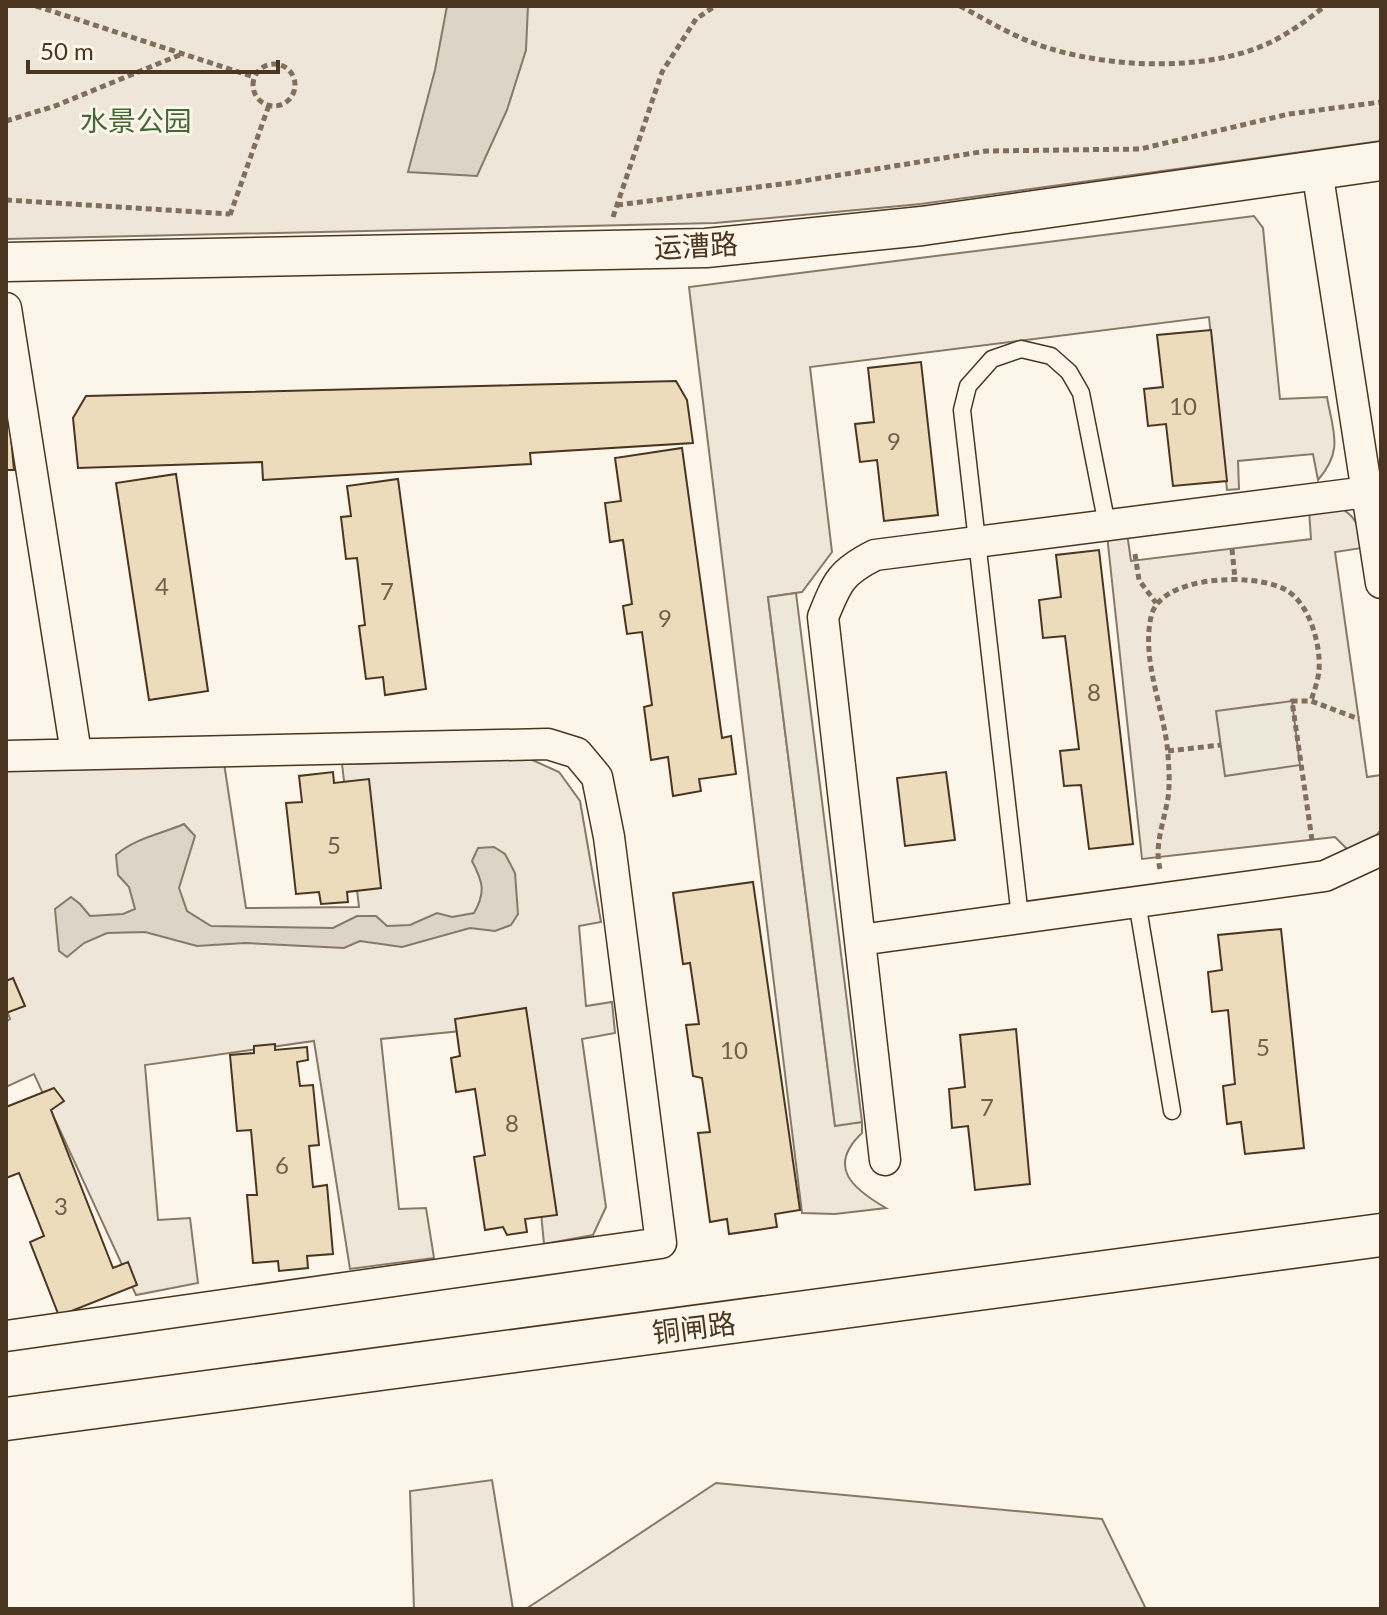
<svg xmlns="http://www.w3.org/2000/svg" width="1387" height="1615" font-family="Lato,'Noto Sans SC',sans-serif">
  <rect width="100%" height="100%" fill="#fbf6e9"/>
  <path fill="#ede6d9" stroke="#887966" stroke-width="2" d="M6 6H1381V141L921 204 715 223 6 239Z
    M1254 216 1263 228 1280 399 1327 397C1333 432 1344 450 1318 480L1313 454 1238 461 1239 489 1227 490 1209 317 810 367 832 552 802 592 768 597 835 1125 862 1122V1133C826 1167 853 1189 886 1208L835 1214 802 1213 689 287Z
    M1339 507C1358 517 1359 528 1362 548L1335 552 1367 777 1381 775V830L1373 839 1348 850 1335 837 1142 859 1107 535 1127 533 1131 561 1311 539 1309 510Z
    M530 759 559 772 580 801 601 922 579 926 586 1006 612 1002 615 1033 582 1039 606 1207 593 1235 544 1244 523 1025 381 1039 399 1209 426 1208 434 1258 350 1269 314 1041 145 1065 158 1220 190 1218 198 1283 136 1295 34 1074 6 1087V1022L10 1019 6 1008V771L224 763 246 908 359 907 342 764Z
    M492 1480 513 1609H414L410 1491Z
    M716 1483 1102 1519 1146 1609H526Z"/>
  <path fill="#ede7d9" stroke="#887966" stroke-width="2" d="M796 593 862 1122 835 1126 768 597Z
    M1292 701 1300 765 1225 776 1216 711Z"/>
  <path fill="#dcd4c6" stroke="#887966" stroke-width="2" d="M447 6H528L526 50 507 110 477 176 408 172 435 70Z
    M184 824 195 836 179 888 187 911 211 926 333 928 357 916H376L387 926 410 925 437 913 452 917 474 913C486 892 483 882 472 861L478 848 494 847 505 854 515 873 518 914 511 925 495 931 470 928 402 947 360 941 344 948 245 943 197 946 145 932 107 933 84 943 67 957 59 951 55 909 71 897 80 904 90 916 123 914 135 909 129 887 118 875 116 855C135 838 161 834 184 824Z"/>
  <path fill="#ecdcbc" stroke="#4a3520" stroke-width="2" d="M1211 330 1227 481 1173 486 1166 424 1148 426 1144 389 1163 387 1157 335Z
    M921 362 938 515 884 521 877 460 860 462 855 424 874 422 868 368Z
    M676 381 687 400 693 443 530 453 531 464 263 480 262 462 78 468 73 418 86 396Z
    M6 421 10 426 14 470H6Z
    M682 448 722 738 731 736 736 774 699 779 701 791 673 796 668 757 651 760 644 707 652 705 642 632 627 634 623 606 632 604 623 540 610 542 605 503 621 501 615 458Z
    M176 474 208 691 149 700 116 483Z
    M398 479 426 689 385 695 383 677 366 679 359 626 365 625 357 558 346 559 341 517 351 516 347 486Z
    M1099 550 1133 844 1089 849 1081 785 1064 786 1060 751 1079 749 1065 636 1043 638 1039 600 1061 597 1056 555Z
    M333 772 334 783 369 779 381 888 347 892 348 902 321 904 319 892 296 894 286 803 302 802 299 776Z
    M946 772 955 840 905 846 897 778Z
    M753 882 800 1210 775 1214 777 1227 729 1234 727 1219 710 1222 698 1133 710 1132 702 1078 693 1076 686 1025 699 1024 690 963 683 964 673 893Z
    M1281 929 1304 1148 1245 1154 1241 1122 1227 1124 1223 1086 1235 1084 1228 1010 1212 1012 1208 972 1222 970 1218 935Z
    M13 978 25 1006 6 1013V981Z
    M526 1008 557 1215 525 1219 527 1232 507 1235 503 1227 485 1230 474 1157 485 1155 475 1089 456 1092 451 1058 460 1056 455 1019Z
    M1016 1029 1030 1184 975 1190 968 1126 952 1128 949 1089 965 1087 960 1035Z
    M275 1044V1050L307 1047 308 1060 297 1062 300 1086 313 1085 319 1145 309 1146 313 1187 327 1185 333 1254 307 1256 308 1268 279 1271 278 1261 253 1263 247 1195H257L251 1130 237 1131 230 1055 254 1053V1046Z
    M54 1088 64 1101 51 1110 113 1268 128 1262 137 1285 59 1316 30 1242 44 1236 19 1173 6 1178V1107Z"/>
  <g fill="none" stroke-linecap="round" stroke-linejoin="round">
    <g stroke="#4a3520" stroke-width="19">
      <path id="service" d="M1137 902 1172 1111
        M1020 917 962 410 968 386 992 359 1021 349 1051 356 1069 372 1081 393 1107 525"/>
    </g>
    <g stroke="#4a3520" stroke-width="33">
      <path id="minor" d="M1317 170 1381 583
        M6 308 76 753
        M6 756 548 744 577 753 597 777 609 837 661 1243 6 1336
        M860 940 1325 876 1381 850
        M885 1160 823 617C837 582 841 572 875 555L1367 492"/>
    </g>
    <g stroke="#4a3520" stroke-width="41">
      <path id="tertiary" d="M6 262 706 248 922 226 1381 161"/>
    </g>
    <g stroke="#4a3520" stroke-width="45">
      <path id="secondary" d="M6 1419 1381 1235"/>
    </g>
    <path stroke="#7f6f5c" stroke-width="5" stroke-dasharray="6 4" stroke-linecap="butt" d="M36 6 254 77
      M960 6C979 16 999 28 1019 37 1087 68 1201 75 1269 43 1288 34 1309 19 1325 6
      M253 85a21 21 0 1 1 42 0a21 21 0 1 1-42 0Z
      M6 121 55 106 182 54
      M6 200 230 214
      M617 205 797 182 986 151 1140 149 1289 114 1381 102
      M230 215 269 105
      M613 217 662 72 696 19 715 6
      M1232 549 1235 579
      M1135 554 1139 580 1156 603
      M1168 751 1221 745
      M1312 840 1292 701H1311L1359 719
      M1160 869C1154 845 1164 822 1168 798 1170 784 1169 769 1168 755 1165 710 1141 662 1151 617 1159 575 1255 572 1286 590 1310 604 1321 645 1319 671 1318 681 1314 691 1311 701"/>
    <use href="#service" stroke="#fbf6e9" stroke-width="16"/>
    <use href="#minor" stroke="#fbf6e9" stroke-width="30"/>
    <use href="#tertiary" stroke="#fbf6e9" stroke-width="38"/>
    <use href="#secondary" stroke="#fbf6e9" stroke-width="42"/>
  </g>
  <g text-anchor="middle" stroke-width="6" stroke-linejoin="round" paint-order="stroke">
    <g font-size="24" fill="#725f47">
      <text x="1183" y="415">10</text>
      <text x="894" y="450">9</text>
      <text x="162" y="595">4</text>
      <text x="387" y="600">7</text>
      <text x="665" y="627">9</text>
      <text x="1094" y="701">8</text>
      <text x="334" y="854">5</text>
      <text x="1263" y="1056">5</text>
      <text x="734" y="1059">10</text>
      <text x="987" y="1116">7</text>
      <text x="512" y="1132">8</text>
      <text x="282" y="1174">6</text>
      <text x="61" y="1215">3</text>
    </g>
    <g font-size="28" fill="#436837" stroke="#fbf6e9">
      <text x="136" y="131">水景公园</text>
    </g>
    <g font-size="28" fill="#4a3520" stroke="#fbf6e9">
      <text transform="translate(696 246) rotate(-3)" y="10">运漕路</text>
      <text transform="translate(694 1328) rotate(-7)" y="10">铜闸路</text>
    </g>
  </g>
  <rect width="1387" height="1615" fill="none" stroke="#4a3520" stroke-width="16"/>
  <path d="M28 60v12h250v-12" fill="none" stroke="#4a3520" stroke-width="4"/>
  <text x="40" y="60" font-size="24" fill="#4a3520" stroke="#fbf6e9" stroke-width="6" paint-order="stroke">50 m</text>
</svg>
